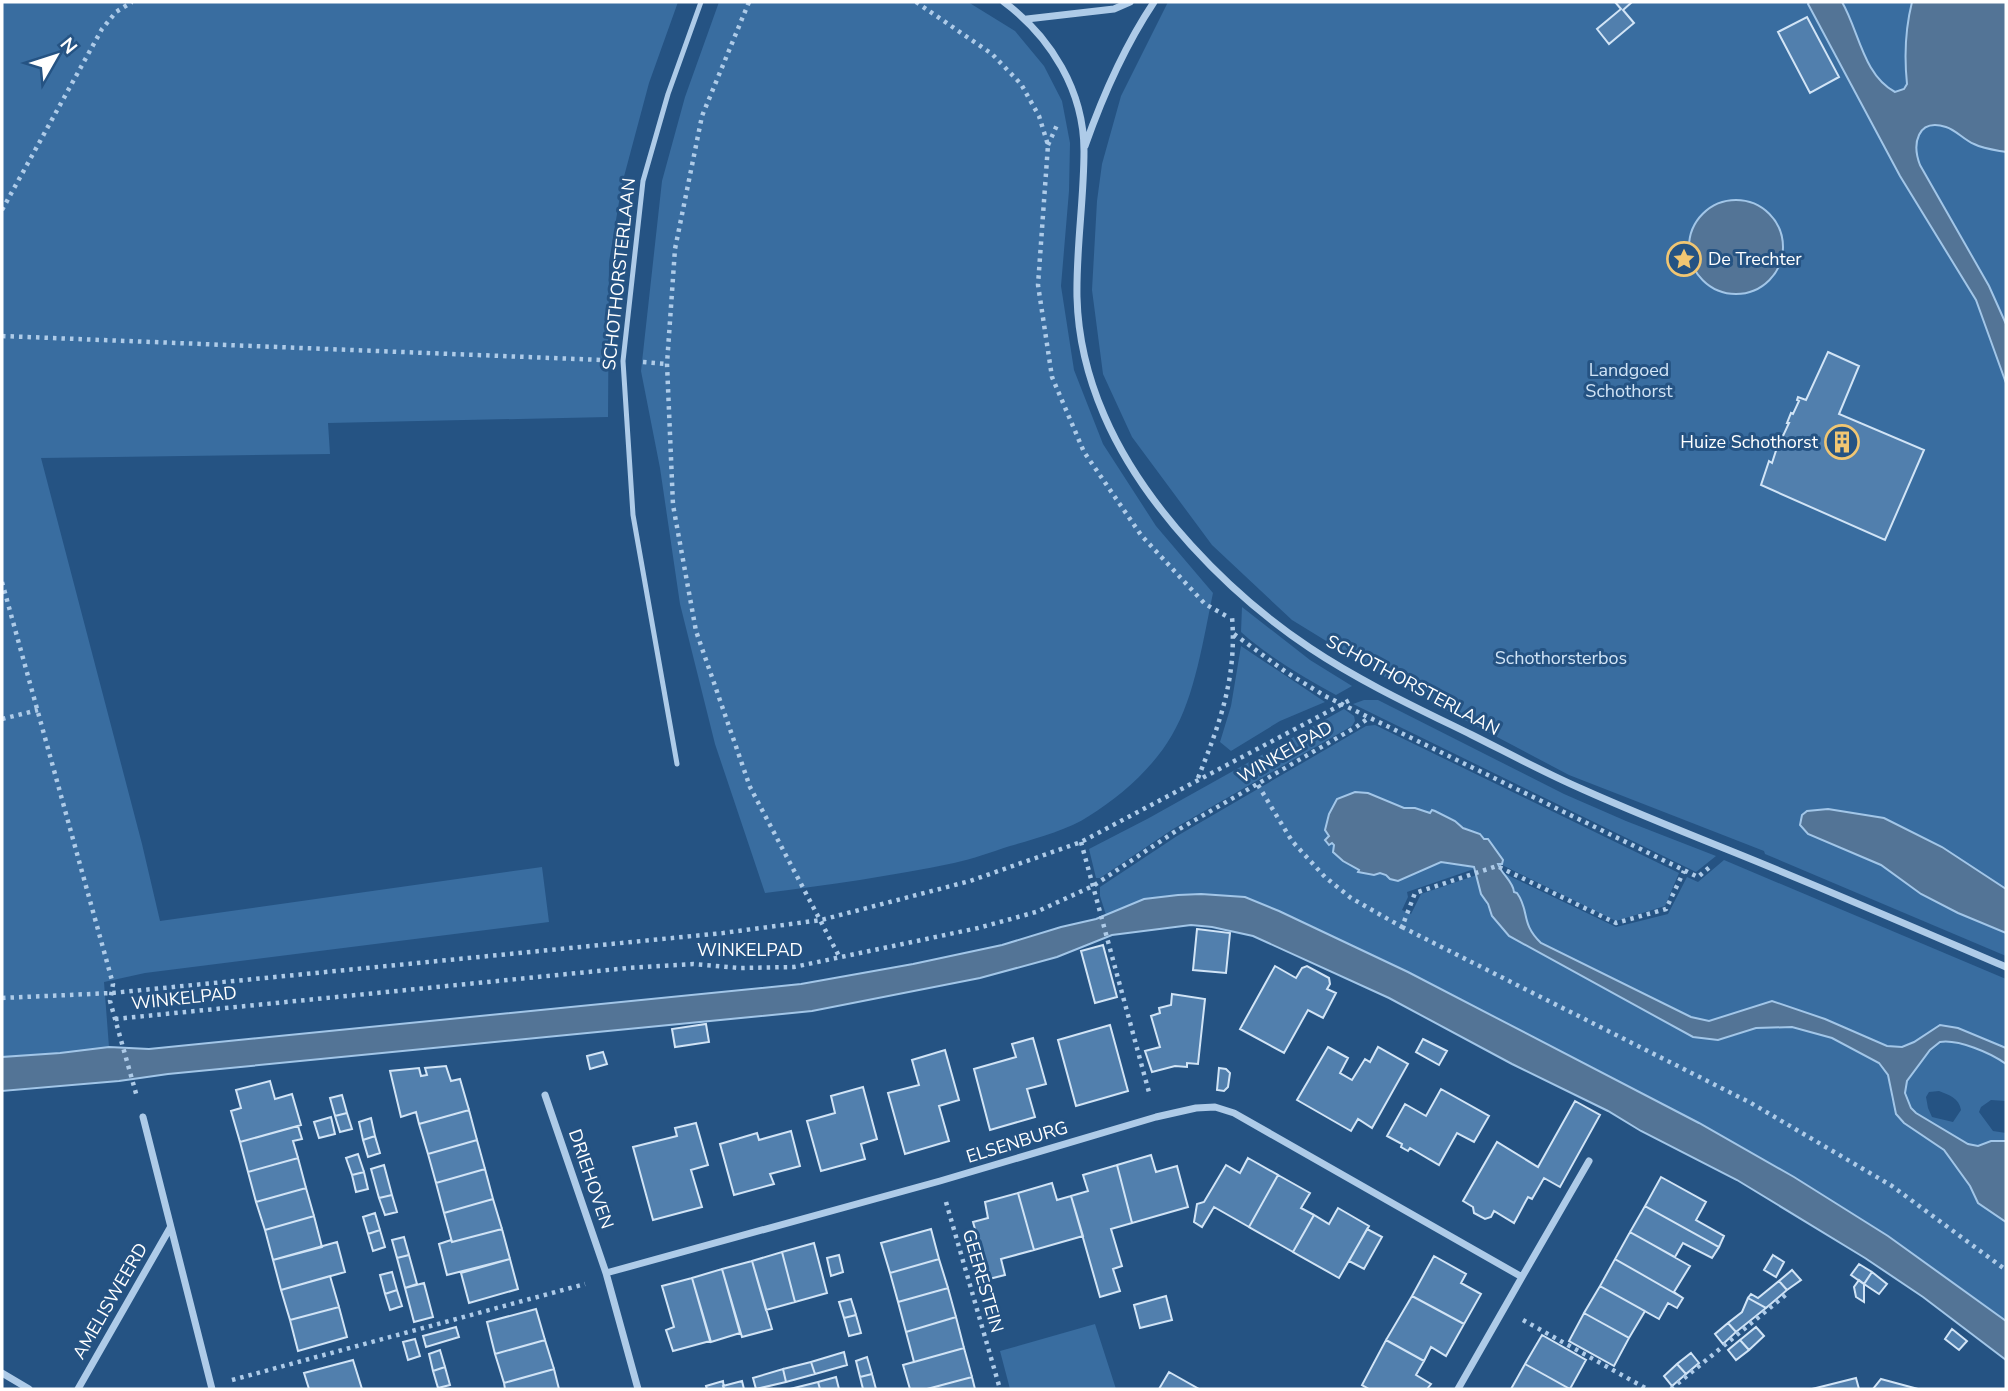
<svg xmlns="http://www.w3.org/2000/svg" width="2008" height="1391" font-family="'Nunito Sans',sans-serif">
  <rect width="100%" height="100%" fill="#255383"/>
  <path fill="#396da0" fill-rule="evenodd" d="M2 2H678L649 83 622 184 609 262 608 417 328 423 330 454 41 458 142 844 160 921 542 867 549 922 145 973 104 982 109 1047 60 1053 2 1057Z
    M719 2H968L1015 31 1044 66 1062 101 1070 143 1069 191 1061 286 1074 370 1103 444 1156 526 1213 593C1204 636 1195 697 1172 735 1153 768 1121 796 1089 816 1068 830 1034 839 1010 846 991 852 973 859 954 863 892 876 828 885 765 893L715 744 680 604 660 468 641 371 662 181 685 97Z
    M1168 2H2006V956L1765 854 1764 851 1569 775 1393 682 1292 620 1212 545 1132 437 1103 374 1092 290 1097 201 1102 164 1121 96Z
    M1242 607 1310 660 1352 686 1336 695C1303 677 1269 657 1241 632Z
    M1241 646 1325 702 1280 721 1231 751 1220 742 1231 706Z
    M1364 700H1378L1564 794 1626 821 1716 856 1696 872 1353 704Z
    M1344 709 1354 716 1355 721 1352 726 1173 829 1100 878H1096L1089 849 1149 818Z
    M1375 725 1679 873 1665 906 1616 921 1498 863 1497 850C1484 839 1469 831 1455 821 1449 817 1441 815 1435 811L1430 813 1415 808H1404L1368 793 1356 792 1337 799 1329 836 1343 861 1359 870V872L1362 873 1363 872 1380 873 1398 881 1441 862 1474 868V869L1407 892 1408 897 1402 910 1411 914 1421 894 1477 875C1482 898 1492 920 1509 936L1693 1037 1733 1036 1756 1028 1792 1027 1832 1038 1879 1063 1888 1075 1892 1101 1944 1150 1970 1186 1978 1203 2006 1222V1335L1999 1315 1888 1236 1794 1177 1408 972 1279 911 1245 897 1201 894 1178 895 1144 899 1106 915 1100 896V887L1103 885 1177 836 1366 726Z
    M1724 860 2006 979V1048L1958 1028 1921 1038 1902 1047 1887 1046 1825 1019 1772 1001 1709 1021 1691 1017 1541 943 1528 928 1522 906 1501 872 1616 927 1668 914 1687 877 1698 882Z
    M1946 1041 1978 1049 2006 1064V1101L1991 1100 1981 1107 1979 1112 1993 1131 2006 1133V1141H1991L1978 1146 1968 1144 1916 1113C1909 1106 1904 1097 1905 1087 1907 1076 1934 1043 1946 1041ZM1939 1091C1949 1095 1959 1098 1961 1110L1953 1122 1932 1117 1928 1108 1926 1097 1929 1092Z
    M1095 1324 1116 1389H1010L1000 1351Z"/>
  <path fill="#537496" stroke="#a2c6e8" stroke-width="2" d="M1809 2H1842C1859 31 1863 75 1895 92L1904 89 1907 84C1904 55 1905 30 1912 2H2006V152C1995 150 1984 149 1974 144 1964 140 1956 130 1946 127 1917 118 1912 144 1920 165L1989 286 2006 324V383L1976 300 1900 176 1808 4Z
    M1689 247a47 47 0 1 1 94 0a47 47 0 1 1-94 0Z
    M1355 792 1368 793 1404 808H1415L1430 813 1432 810 1435 811 1455 821 1463 828 1480 834 1484 839H1488L1503 860 1502 864H1498C1502 875 1513 881 1514 892L1517 893C1530 911 1520 923 1541 943L1691 1017 1709 1021 1772 1001 1825 1019 1887 1046 1902 1047 1914 1042 1940 1025 1958 1028 2006 1048V1064C1991 1053 1958 1039 1940 1042L1930 1050 1907 1081 1905 1093 1911 1108 1916 1113 1968 1144 1978 1146 1991 1141H2006V1222L1978 1203 1970 1186 1944 1150 1904 1123 1896 1114 1888 1075 1879 1063 1832 1038 1792 1027 1756 1028 1718 1040 1693 1037 1509 936 1492 916 1488 904 1481 894 1474 867 1441 862 1398 881 1390 879 1386 875 1380 873 1374 875 1358 872 1359 870 1343 861 1333 852 1334 845 1332 843 1329 845 1325 840 1329 836 1325 830 1329 814 1337 799Z
    M1828 809 1884 818 1942 847 2006 889V933L1958 913 1921 894 1881 865 1808 834 1800 825 1802 815 1807 811Z
    M1201 894 1245 897 1279 911 1408 972 1699 1123 1794 1177 1888 1236 2006 1321V1360L1923 1297 1865 1258 1737 1180 1641 1131 1608 1111 1512 1064 1389 998 1253 936 1212 927 1191 925 1112 935 1057 957 980 978 812 1011 168 1074 119 1081 2 1091V1057L60 1053 109 1047 149 1049 801 984 913 964 1002 945 1061 927 1096 919 1144 899 1178 895Z"/>
  <path fill="#517fad" stroke="#d1e4f6" stroke-width="2" d="M1615 2H1632L1623 10 1634 23 1609 44 1597 29 1621 9Z
    M1807 17 1839 77 1810 93 1778 32Z
    M1828 352 1859 366 1839 414 1924 450 1885 540 1761 485 1769 461 1772 463 1781 435 1783 436 1789 423H1787L1791 413 1793 414 1799 401 1797 400 1798 397 1806 400Z
    M1197 929 1230 933 1226 973 1193 970Z
    M1103 945 1117 997 1095 1003 1081 951Z
    M1275 966 1296 978 1302 968 1307 966 1329 978 1330 984 1327 989 1336 993 1323 1018 1308 1010 1284 1053 1240 1029Z
    M1172 994 1205 999 1198 1064 1187 1063V1067L1175 1066 1152 1072 1145 1051 1160 1047 1151 1016 1160 1013 1159 1008 1171 1005Z
    M706 1024 709 1042 675 1047 672 1029Z
    M1110 1025 1128 1091 1076 1106 1058 1040Z
    M1033 1038 1046 1084 1027 1089 1035 1117 990 1130 974 1069 1016 1057 1012 1044Z
    M1423 1039 1447 1051 1439 1065 1416 1052Z
    M1328 1047 1348 1058 1340 1073 1352 1080 1365 1059 1370 1062 1378 1047 1408 1064 1372 1128 1358 1119 1351 1131 1297 1100Z
    M945 1050 959 1100 939 1106 949 1141 905 1154 888 1093 919 1085 912 1060Z
    M603 1052 607 1064 590 1069 587 1056Z
    M446 1066 451 1081 460 1079 469 1110 419 1124 416 1112 401 1117 390 1071 419 1068 421 1076 427 1075 425 1068Z
    M1219 1068 1226 1069 1230 1073 1228 1087 1224 1091 1217 1090Z
    M270 1081 275 1099 292 1094 301 1125 240 1142 231 1111 241 1108 236 1090Z
    M863 1087 877 1139 861 1144 865 1159 821 1171 807 1121 835 1113 831 1096Z
    M1441 1089 1489 1116 1474 1142 1457 1133 1439 1165 1410 1148 1408 1151 1401 1147 1402 1144 1387 1136 1405 1104 1426 1116Z
    M342 1095 347 1113 335 1116 330 1098Z
    M1575 1101 1600 1115 1560 1187 1544 1178 1532 1199 1528 1197 1514 1223 1494 1211 1491 1217 1485 1219 1474 1213 1473 1207 1463 1201 1497 1142 1538 1167Z
    M469 1110 477 1140 428 1154 419 1124Z
    M347 1113 352 1129 340 1132 335 1116Z
    M331 1117 335 1134 319 1138 314 1122Z
    M371 1118 375 1136 363 1140 359 1122Z
    M696 1123 708 1165 691 1170 702 1207 653 1220 633 1147 677 1136 675 1128Z
    M298 1126 302 1139 293 1141 298 1158 248 1172 240 1142Z
    M791 1131 800 1166 770 1174 774 1184 734 1195 720 1144 757 1133 759 1140Z
    M375 1136 380 1153 368 1157 363 1140Z
    M477 1140 485 1169 436 1183 428 1154Z
    M358 1154 364 1172 352 1175 346 1158Z
    M1151 1155 1156 1172 1177 1166 1188 1207 1132 1223 1117 1165Z
    M298 1158 306 1188 256 1202 248 1172Z
    M1248 1158 1278 1175 1249 1227 1214 1207 1202 1227 1194 1222 1197 1204 1204 1202 1226 1165 1240 1173Z
    M384 1165 392 1195 379 1198 371 1169Z
    M1117 1165 1132 1223 1111 1229 1122 1266 1113 1269 1120 1291 1100 1297 1071 1196 1088 1191 1083 1175Z
    M485 1169 493 1199 444 1213 436 1183Z
    M364 1172 368 1189 356 1192 352 1175Z
    M1278 1175 1310 1193 1301 1208 1314 1215 1293 1252 1249 1227Z
    M1661 1177 1706 1202 1696 1220 1724 1236 1719 1247 1645 1206Z
    M1052 1183 1057 1200 1071 1196 1083 1236 1034 1250 1018 1193Z
    M306 1188 314 1216 265 1230 256 1202Z
    M1018 1193 1034 1250 1001 1259 1005 1275 989 1279 973 1222 988 1218 985 1202Z
    M392 1195 397 1212 385 1215 379 1198Z
    M493 1199 502 1229 452 1242 444 1213Z
    M1645 1206 1719 1247 1712 1258 1683 1243 1675 1257 1630 1232Z
    M1338 1208 1369 1226 1339 1278 1293 1252 1314 1215 1329 1224Z
    M375 1213 380 1230 368 1234 363 1217Z
    M314 1216 322 1247 273 1260 265 1230Z
    M502 1229 510 1259 447 1275 439 1244 451 1240 452 1242Z
    M931 1229 939 1259 890 1273 881 1243Z
    M1367 1229 1382 1237 1364 1269 1349 1261Z
    M380 1230 385 1247 373 1251 368 1234Z
    M1630 1232 1690 1266 1674 1292 1683 1298 1615 1259Z
    M404 1237 409 1255 397 1258 392 1240Z
    M337 1242 345 1272 281 1290 273 1260Z
    M814 1243 827 1293 795 1302 782 1252Z
    M782 1252 795 1302 766 1310 752 1261Z
    M409 1255 417 1284 405 1288 397 1258Z
    M839 1255 843 1272 831 1276 827 1258Z
    M1773 1255 1784 1262 1776 1277 1764 1270Z
    M1434 1256 1466 1274 1461 1283 1481 1294 1464 1324 1412 1296Z
    M510 1259 518 1289 469 1303 461 1273Z
    M939 1259 948 1288 898 1302 890 1273Z
    M1615 1259 1683 1298 1677 1308 1668 1303 1659 1319 1600 1286Z
    M752 1261 772 1329 742 1337 722 1269Z
    M1859 1264 1872 1272 1864 1284 1851 1275Z
    M722 1269 740 1333 711 1342 692 1278Z
    M1792 1270 1801 1280 1787 1290 1779 1281Z
    M392 1272 397 1290 385 1294 380 1275Z
    M1872 1272 1887 1284 1879 1294 1864 1284Z
    M330 1276 339 1307 290 1320 281 1290Z
    M692 1278 710 1341 673 1351 666 1330 674 1327 662 1286Z
    M1859 1280 1864 1284V1302L1856 1297 1854 1287Z
    M1779 1281 1787 1290 1766 1308 1748 1298 1751 1294 1758 1298Z
    M424 1283 433 1317 414 1322 405 1288Z
    M1600 1286 1645 1311 1629 1338 1584 1313Z
    M948 1288 956 1317 906 1332 898 1302Z
    M397 1290 402 1306 390 1310 385 1294Z
    M1166 1296 1172 1320 1140 1328 1134 1305Z
    M1412 1296 1464 1324 1446 1356 1431 1347 1424 1361 1386 1340Z
    M1748 1298 1766 1308 1736 1332 1728 1323 1742 1312Z
    M851 1299 856 1315 844 1318 839 1302Z
    M339 1307 347 1337 298 1351 290 1320Z
    M536 1309 545 1340 495 1354 487 1322Z
    M1584 1313 1629 1338 1614 1366 1569 1341Z
    M856 1315 861 1333 849 1336 844 1318Z
    M956 1317 964 1348 914 1362 906 1332Z
    M1728 1323 1736 1332 1723 1344 1715 1334Z
    M456 1327 459 1337 426 1347 423 1336Z
    M1756 1327 1764 1336 1749 1350 1740 1340Z
    M1952 1329 1967 1341 1959 1350 1945 1339Z
    M1542 1335 1586 1360 1570 1389 1525 1364Z
    M415 1339 420 1356 408 1360 403 1342Z
    M545 1340 554 1369 504 1383 495 1354Z
    M1386 1340 1424 1361 1416 1375 1431 1384 1427 1389H1369L1362 1385Z
    M1740 1340 1749 1350 1736 1360 1728 1350Z
    M964 1348 972 1377 927 1389H910L903 1365Z
    M440 1350 445 1367 433 1371 429 1354Z
    M844 1352 847 1365 815 1374 811 1362Z
    M1691 1353 1699 1363 1686 1374 1677 1364Z
    M867 1357 872 1374 860 1377 856 1361Z
    M353 1360 362 1389H309L304 1373Z
    M811 1362 815 1374 786 1382 783 1369Z
    M1525 1364 1570 1389H1573H1511Z
    M1677 1364 1686 1374 1672 1386 1664 1376Z
    M445 1367 450 1385 438 1388 433 1371Z
    M554 1369 559 1389H505L504 1383Z
    M783 1369 786 1382 756 1389 753 1378Z
    M1169 1372 1199 1389H1159Z
    M872 1374 876 1389H863L860 1377Z
    M836 1377 839 1389H820L818 1382Z
    M972 1377 975 1389H927Z
    M1856 1378 1859 1389H1812Z
    M1881 1379 1918 1389H1873Z
    M723 1381 724 1389H707L706 1386Z
    M742 1381 744 1389H724L723 1386Z
    M818 1382 820 1389H790Z"/>
  <g fill="none" stroke-linecap="round" stroke-linejoin="round">
    <path stroke="#aecbe8" stroke-width="4.5" stroke-dasharray="3.5 5" stroke-linecap="butt" d="M749 2 702 116 675 249 667 364 673 505 696 631 750 787 840 958
      M916 2 992 54 1021 84 1039 116 1048 145 1038 285 1052 377 1084 452 1141 535 1205 604 1228 617
      M1048 145 1057 125
      M2 210 102 29 116 12 132 2
      M2 336 602 360
      M643 362 667 364
      M2 582 113 984 110 1001 137 1097
      M1234 634 1286 672 1325 696 1698 877 1711 866
      M2 719 38 710
      M1198 778C1220 723 1237 677 1232 617
      M1258 785 1292 841 1325 877 1351 898 1402 927 1415 893 1497 866 1616 923 1666 909 1684 871
      M1081 842 1150 1096
      M1402 927 1751 1103 1892 1186 2006 1270
      M2 998 112 993 723 933 821 920 970 881 1081 842 1350 700
      M115 1019 628 968 693 964 740 968 794 967 978 928 1036 912 1093 886 1176 831 1356 727 1370 717
      M946 1202 1000 1389
      M1523 1320 1647 1389
      M232 1380 585 1284
      M1671 1389 1788 1293"/>
    <path stroke="#aecbe8" stroke-width="5" d="M677 764 633 515 623 361 643 181 668 94 701 2"/>
    <path stroke="#aecbe8" stroke-width="7" d="M1004 2C1051 37 1084 91 1084 151 1084 200 1076 248 1077 297 1078 338 1088 378 1104 415 1143 506 1229 594 1310 648 1361 682 1417 708 1472 735 1508 753 1545 773 1582 789 1631 811 1681 831 1731 851 1823 888 1915 928 2006 967
      M1027 19 1114 9 1130 2
      M1085 146C1103 95 1124 47 1154 2
      M545 1095 606 1273
      M143 1117 212 1389
      M1522 1277 1589 1161
      M2 1373 29 1389
      M78 1389 170 1228
      M638 1389 606 1273 940 1181 1156 1117 1196 1108 1215 1107 1234 1113 1522 1277 1458 1389"/>
  </g>
  <defs>
    <g id="sight-ring" transform="scale(1.75)"><circle r="9.5" fill="#255383" stroke="#f1c672" stroke-width="1.5"/><path d="M0-6L1.8-2.2L6-1.7L2.9 1.2L3.7 5.4L0 3.3L-3.7 5.4L-2.9 1.2L-6-1.7L-1.8-2.2Z" fill="#f1c672"/></g>
    <g id="building-ring" transform="scale(1.75)"><circle r="9.5" fill="#255383" stroke="#f1c672" stroke-width="1.5"/><path d="M-4-6H4V6H1V3H-1V6H-4ZM-2.5-4.3h1.7v1.8h-1.7ZM.8-4.3h1.7v1.8H.8ZM-2.5-1h1.7V.8h-1.7ZM.8-1h1.7V.8H.8Z" fill="#f1c672"/></g>
  </defs>
  <g fill-rule="evenodd">
    <use href="#sight-ring" x="1684" y="259"/>
    <use href="#building-ring" x="1842" y="442"/>
  </g>
  <g text-anchor="middle" stroke-width="6" stroke-linejoin="round" paint-order="stroke">
    <g font-size="18" fill="#fff" stroke="#255383" text-anchor="start">
      <text x="1708" y="265">De Trechter</text>
      <text x="1818" y="448" text-anchor="end">Huize Schothorst</text>
    </g>
    <g font-size="18" fill="#fff" stroke="#255383">
      <text transform="translate(619 274) rotate(-84)" y="6">SCHOTHORSTERLAAN</text>
      <text transform="translate(1413 685) rotate(28)" y="6">SCHOTHORSTERLAAN</text>
      <text transform="translate(1285 752) rotate(-30)" y="6">WINKELPAD</text>
      <text x="750" y="956">WINKELPAD</text>
      <text transform="translate(184 998) rotate(-6)" y="6">WINKELPAD</text>
      <text transform="translate(1017 1142) rotate(-17)" y="6">ELSENBURG</text>
      <text transform="translate(591 1179) rotate(71)" y="6">DRIEHOVEN</text>
      <text transform="translate(983 1281) rotate(74)" y="6">GEERESTEIN</text>
      <text transform="translate(110 1301) rotate(-60)" y="6">AMELISWEERD</text>
    </g>
    <g font-size="18" fill="#d1e4f6" stroke="#255383">
      <text x="1629" y="376">Landgoed<tspan x="1629" dy="21">Schothorst</tspan></text>
      <text x="1561" y="664">Schothorsterbos</text>
    </g>
  </g>
  <rect width="2008" height="1391" fill="none" stroke="#ffffff" stroke-width="7"/>
  <g transform="translate(56 56) rotate(51)" stroke="#255383" stroke-width="5" paint-order="stroke">
  <path d="M0-5L12 26L0 18L-12 26Z" fill="#ffffff"/>
  <text y="-10" font-size="19" font-weight="bold" text-anchor="middle" fill="#ffffff">N</text>
  </g>
</svg>
